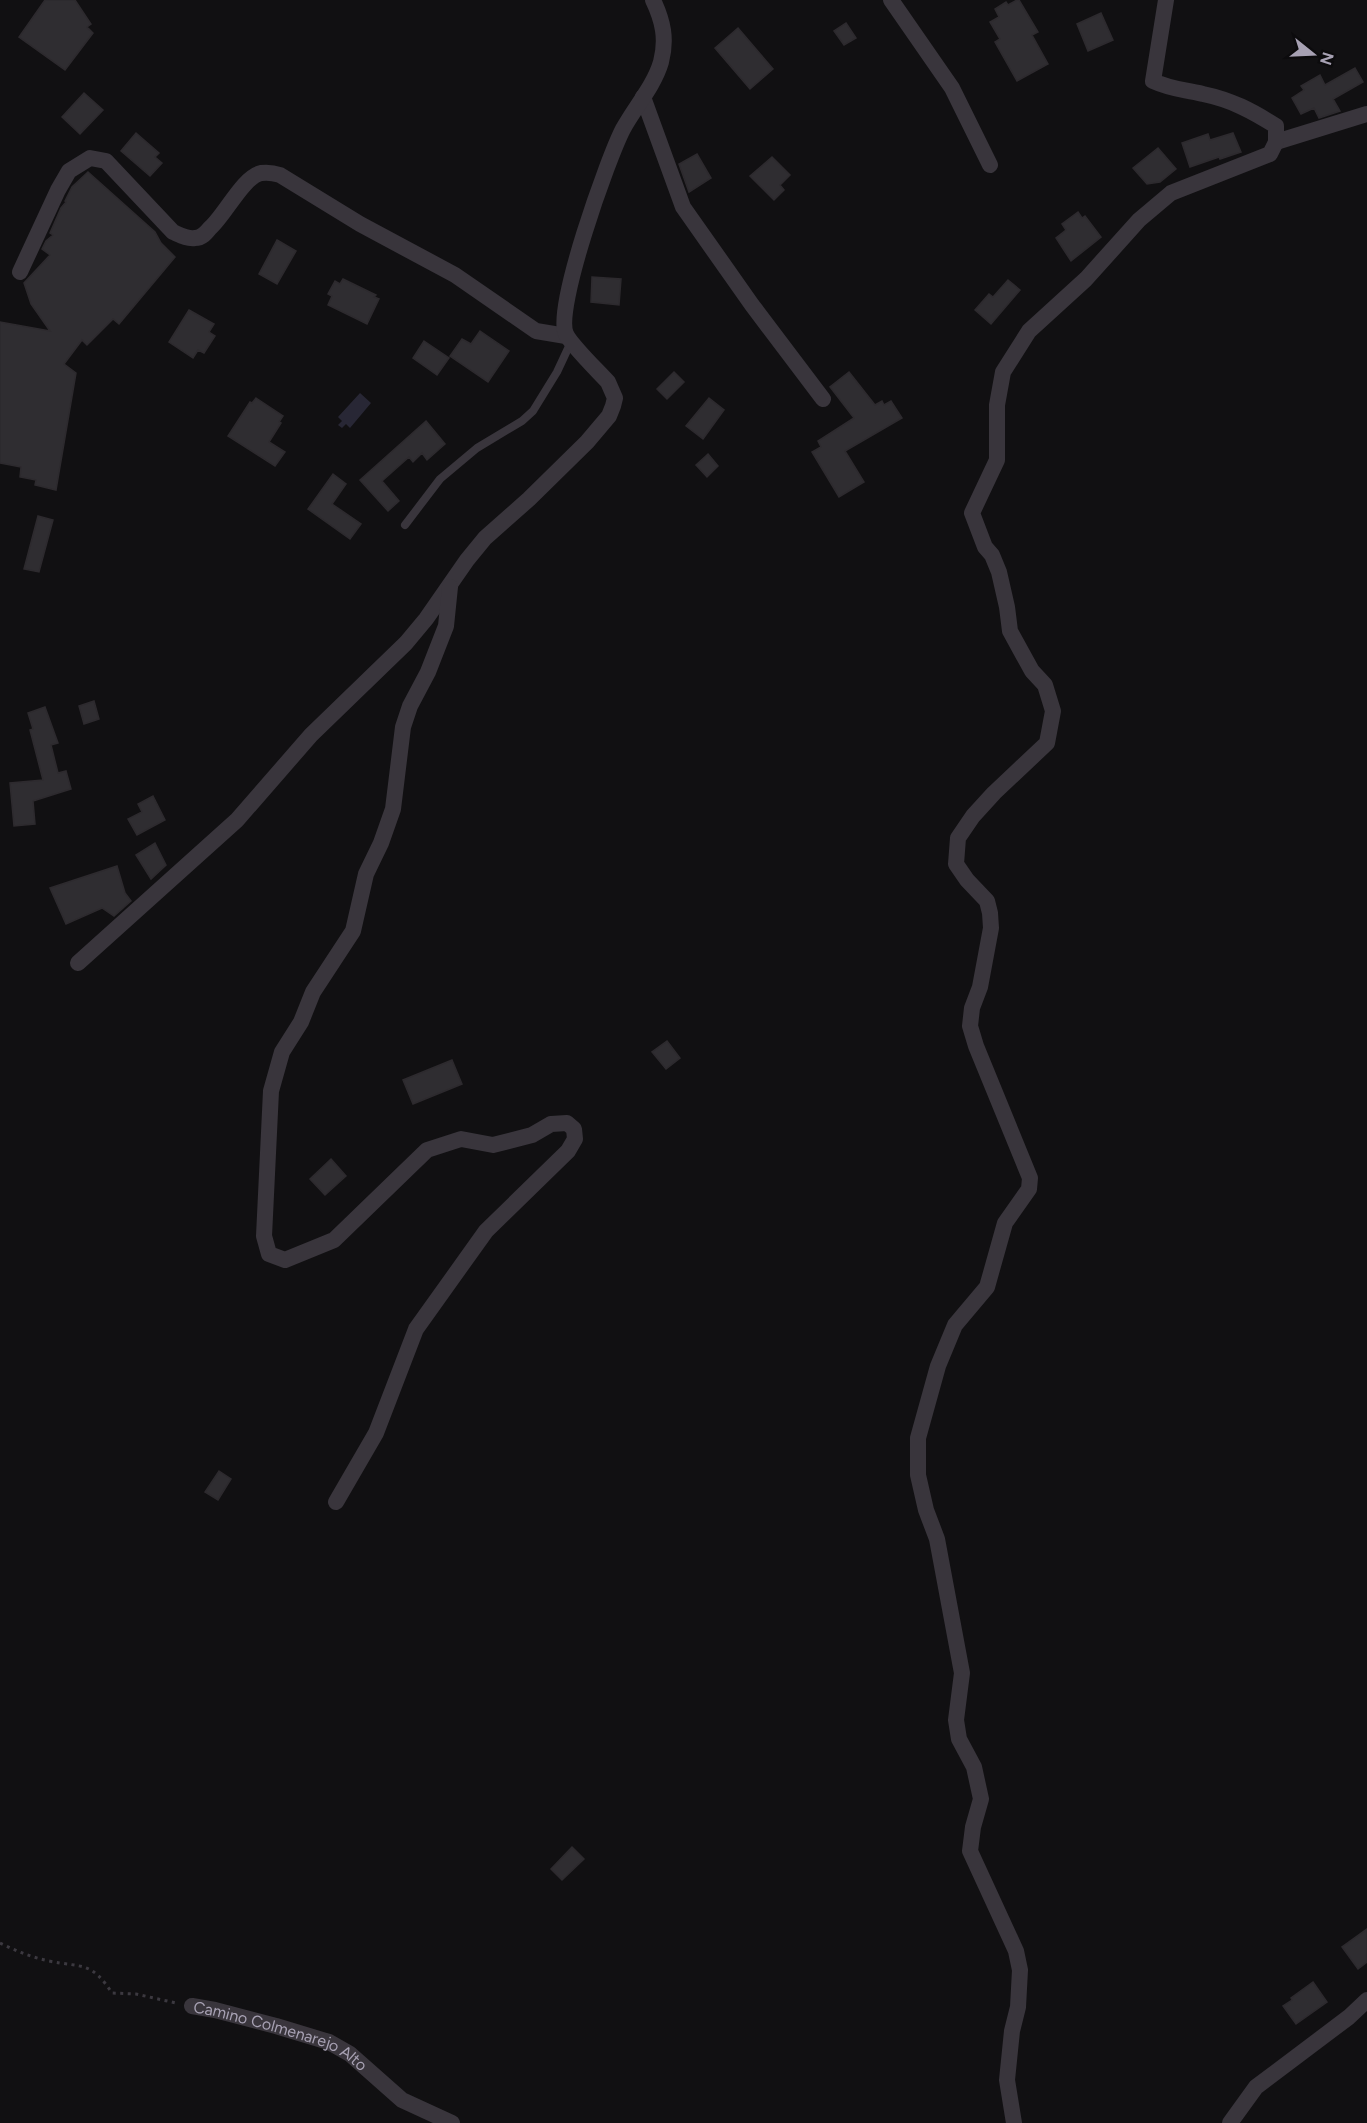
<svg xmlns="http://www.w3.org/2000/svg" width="1367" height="2123" font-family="Figtree,sans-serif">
  <rect width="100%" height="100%" fill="#111012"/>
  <path fill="#282735" d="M360 393 371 403 350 428 346 424 342 428 338 425 342 421 338 417Z"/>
  <path fill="#2f2d31" stroke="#2d2a2e" stroke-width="1.5" d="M45 0H75L91 24 87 27 93 33 65 70 19 37Z
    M1017 0H1019L1038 32 1032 35 1048 64 1017 81 995 42 1000 39 990 22 999 17 995 9 1006 2 1008 5Z
    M1101 13 1113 40 1088 51 1077 24Z
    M846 23 856 38 844 45 834 31Z
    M738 28 773 69 750 89 715 48Z
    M1355 68 1363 82 1333 99 1340 111 1319 118 1314 108 1301 114 1292 98 1304 90 1301 86 1320 75 1325 85Z
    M84 93 103 110 80 134 62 117Z
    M136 133 159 153 155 157 162 163 150 176 121 151Z
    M1233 133 1241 152 1220 159 1219 157 1190 167 1182 143 1208 134 1210 140Z
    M1158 148 1176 169 1160 182 1147 184 1133 168Z
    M697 154 711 178 689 192 679 164Z
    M772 157 790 175 780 185 784 190 774 200 750 176Z
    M88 172 155 232 161 243 175 257 119 324 113 319 87 345 82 340 64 364 76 373 56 490 35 485 36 480 20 477 21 467 0 463V322L50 331 31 304 24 283 50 255 42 249 46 241 53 235 50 233 61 208 66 202 65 201 72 187Z
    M1078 212 1082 218 1085 216 1101 237 1071 261 1056 238 1066 230 1062 224Z
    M277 240 296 251 277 284 259 274Z
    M592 277 621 279 619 305 591 302Z
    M343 279 376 295 374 297 379 299 367 324 328 305 332 296 328 294 335 281 340 284Z
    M1008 280 1020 290 991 324 975 310 989 294 993 297Z
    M189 310 214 324 209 332 215 336 204 353 198 350 193 358 169 342Z
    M480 331 509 351 488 382 450 356 462 339 471 344Z
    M424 341 449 358 437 375 413 358Z
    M674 372 684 382 667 399 657 389Z
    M849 372 875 405 882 401 884 405 891 401 902 418 845 451 864 482 839 497 812 452 821 447 818 441 854 418 830 387Z
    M256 398 283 416 279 422 281 423 269 442 285 452 275 466 228 436 250 402 252 403Z
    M709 398 724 410 703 439 686 426Z
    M426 421 445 444 427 460 422 453 413 462 409 457 382 481 399 501 388 511 360 480Z
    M708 454 718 466 707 477 696 465Z
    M333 474 346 484 332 504 361 524 350 539 308 509Z
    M38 516 53 520 39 572 24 569Z
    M94 701 99 719 84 724 79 706Z
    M45 707 58 743 51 745 58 773 66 771 71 789 33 801 35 824 14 826 10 783 43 780 30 730 33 729 28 713Z
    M153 796 165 820 137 835 128 819 142 812 138 804Z
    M155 843 166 865 151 879 136 855Z
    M117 866 125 893 131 901 114 916 102 908 66 924 50 888Z
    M667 1041 680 1058 666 1069 652 1052Z
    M452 1060 462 1084 413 1104 403 1080Z
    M331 1159 346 1176 325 1195 310 1179Z
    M219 1471 231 1479 218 1500 205 1492Z
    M572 1847 584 1859 562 1880 551 1869Z
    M1367 1929V1962L1358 1969 1342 1947Z
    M1313 1982 1327 2002 1296 2024 1283 2006 1292 2000 1291 1998Z"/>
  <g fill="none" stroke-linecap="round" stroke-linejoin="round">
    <path stroke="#3c3940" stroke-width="3" stroke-dasharray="3 4.5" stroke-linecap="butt" d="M0 1943C16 1951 31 1957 49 1961 83 1968 91 1961 112 1993L136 1994 176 2003"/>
    <path stroke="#39353c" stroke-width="8" d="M405 525 440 479 477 448 522 421 533 411 557 372 571 342"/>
    <g stroke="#39353c" stroke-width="16">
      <path d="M891 0 952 88 990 165"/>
      <path d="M643 97 683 207 752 305 823 399"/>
      <path d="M1276 142 1367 114"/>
      <path d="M20 272 58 190 69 171 90 158 106 161 173 232C180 235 187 239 195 238 202 238 206 233 210 228 225 215 243 177 261 173 268 172 274 173 280 175L360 224 455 275 536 331 566 336"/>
      <path d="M78 963 237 820 311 735 406 643 426 619 467 560 485 538 529 499 587 442 609 416 613 406 615 398 608 382C598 371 571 345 566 334 554 309 608 158 623 129 635 107 654 86 661 62 667 39 663 21 653 0"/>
      <path d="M336 1502 376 1433 416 1329 486 1231 568 1151 575 1139 574 1129 567 1123 551 1124 532 1135 493 1145 461 1139 427 1150 334 1240 285 1260 269 1254 264 1236 271 1091 282 1052 301 1022 313 992 353 931 366 874 381 843 393 809 403 727 410 706 428 672 446 626 450 587"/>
      <path id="s1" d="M192 2006 215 2010 276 2026 329 2042 350 2054 402 2100 452 2123"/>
      <path d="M1014 2123 1007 2080 1012 2031 1018 2007 1020 1970 1016 1951 970 1851 973 1827 981 1799 974 1767 959 1739 956 1720 962 1673 937 1539 926 1510 918 1475V1438L938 1366 955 1325 987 1287 1005 1223 1029 1189 1030 1178 976 1046 970 1026 972 1008 980 987 991 928 990 913 987 901 967 880 956 864 958 838 973 816 994 793 1047 743 1053 711 1045 685 1032 671 1010 631 1007 607 999 572 992 555 985 547 972 513 997 460V405L1003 372 1029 331 1086 279 1139 220 1171 193 1270 154 1276 142V126C1252 111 1232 100 1203 94 1183 89 1173 90 1153 81L1166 0"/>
      <path d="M1230 2123 1256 2087 1349 2017 1367 2000"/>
    </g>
  </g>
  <g text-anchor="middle" stroke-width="4.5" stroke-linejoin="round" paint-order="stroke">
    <g font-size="16" fill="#a7a1b3" stroke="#0c0b0d">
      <text dy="6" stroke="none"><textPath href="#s1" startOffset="94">Camino Colmenarejo Alto</textPath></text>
    </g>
  </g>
  <g transform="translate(1313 54) rotate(108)" stroke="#0c0b0d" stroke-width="4.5" paint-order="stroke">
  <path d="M0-4.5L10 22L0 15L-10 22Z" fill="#a7a1b3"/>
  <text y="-9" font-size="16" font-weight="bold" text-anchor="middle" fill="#a7a1b3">N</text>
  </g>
</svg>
